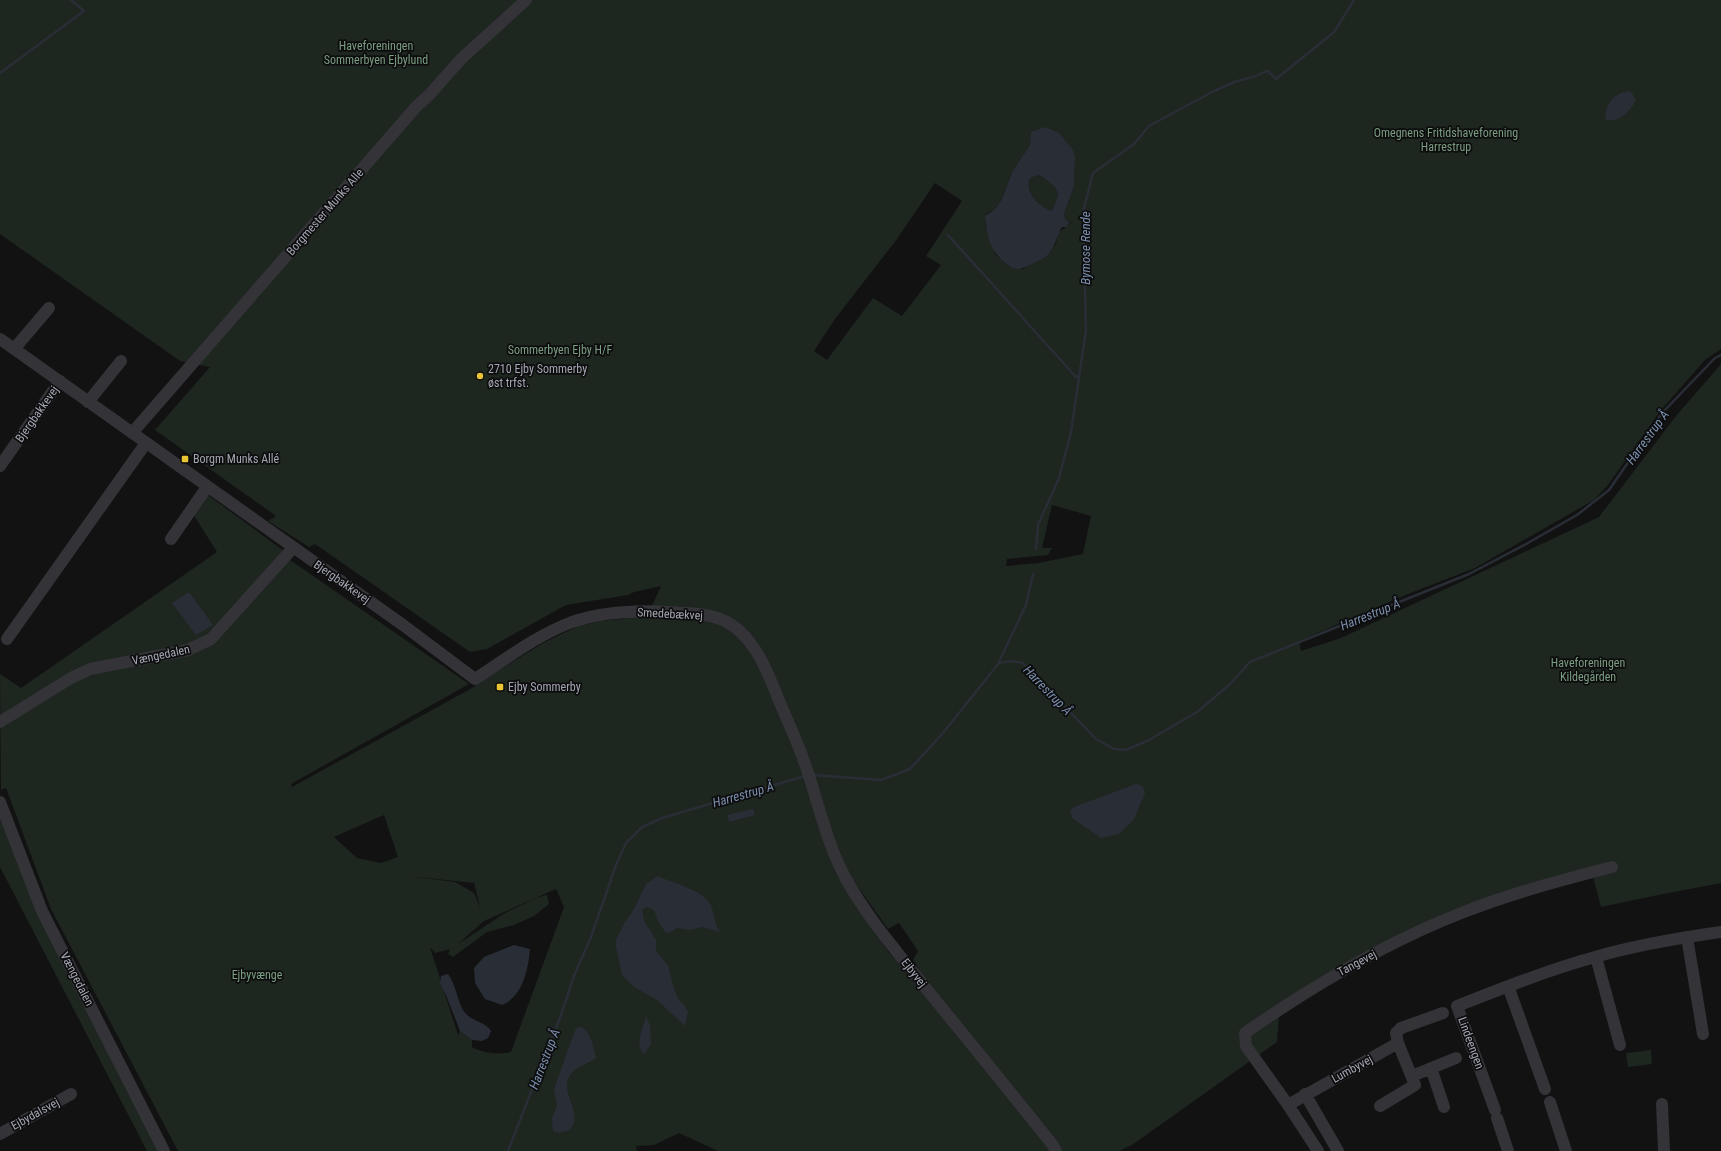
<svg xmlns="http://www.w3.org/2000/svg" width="1721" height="1151" font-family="'Roboto Condensed',sans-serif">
  <rect width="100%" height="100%" fill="#121213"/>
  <path fill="#1e2620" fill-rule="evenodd" d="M0 0H1721V349L1705 360 1661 410 1608 485 1594 500 1475 568 1403 596 1299 641 1301 651 1341 638 1599 517 1676 416 1721 364V883L1653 896 1601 907 1591 869 1465 908 1279 1013 1277 1042 1132 1145 1119 1151H718L679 1133 654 1145 636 1146 637 1151H178L51 909 6 788 1 790 0 674 21 688 217 552 193 514 208 495 284 551 283 555 469 684 291 784 292 787 472 688 484 679 545 642 576 627 601 621 647 616 703 620 718 623 734 632 748 649 764 677 797 755 835 871 854 904 887 950 926 997 935 995 913 960 918 951 899 923 888 929 850 876 836 844 775 676 757 642 741 625 652 606 661 586 634 592 628 595 566 605 487 649 470 652 315 544 309 547 268 521 276 516 155 430 210 367 180 361 0 234ZM1030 140 1075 158 1074 187 1064 214 1065 219 1071 223 1058 233 1056 243 1049 253 1023 269 1008 266 995 254 986 227 985 216 988 213 995 209 1002 199 1013 170 1030 145ZM935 183 962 201 926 256 941 265 902 316 873 298 827 360 814 351 835 319 897 239ZM1052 505 1091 516 1083 554 1038 563 1006 566 1007 559 1048 555 1052 548H1042ZM384 815 398 857 381 863 357 858 334 837ZM408 876 474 883 480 907 474 893 455 882ZM556 889 564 907 511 1052C500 1055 482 1053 472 1047V1040L460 1031 458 1035 430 947 435 953 450 949 448 954 453 957 487 932 514 925 534 916 549 904 547 895 536 898 505 913 458 944 484 921V919V921Z
    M1040 175 1055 187 1058 195 1052 211C1039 206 1024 193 1030 178Z
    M0 812 161 1151H147L0 867Z
    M1651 1050 1652 1064 1628 1067 1626 1053Z"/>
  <path fill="#292e36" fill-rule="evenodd" d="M1629 91 1632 93 1636 100C1631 111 1618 123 1606 120 1604 113 1609 100 1616 96 1619 93 1624 92 1629 91Z
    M1045 127 1059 133 1073 150 1075 158 1074 187 1064 214 1065 219 1070 223 1066 227H1062C1057 235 1056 244 1050 252 1046 258 1038 261 1032 264 1021 270 1014 271 1005 263 989 250 987 235 985 216L995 209 1002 199 1013 170 1030 145 1031 132ZM1040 175 1055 187 1058 195 1052 211C1039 206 1024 193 1030 178Z
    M189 592 213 625 196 635 172 603Z
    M1136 784 1143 786 1145 793 1134 819 1119 834 1101 838 1072 818 1070 811 1074 807Z
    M753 809 755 815 729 822 727 815Z
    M658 876C672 883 705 890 711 906 715 915 714 923 720 932L702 927 690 930 677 928 671 932 666 933 659 923 654 910 647 907 642 910 644 921 656 940V951L668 965 673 986 678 999 685 1006 688 1012 685 1026 657 1000 633 986 622 975 616 947V940L625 922 634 909 646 884Z
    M514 945 530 949C528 970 523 996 502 1005L485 999 475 983 474 968 484 957Z
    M448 974C456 985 457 999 463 1010 470 1022 484 1020 491 1031L488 1038 482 1041 472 1040 460 1031 446 995 440 983 441 976Z
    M646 1017 650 1025 651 1044 644 1054C634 1046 643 1027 646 1017Z
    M581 1027C591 1032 594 1048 596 1058 589 1063 575 1067 570 1075 558 1090 585 1116 570 1129 568 1131 562 1132 559 1133L553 1131 552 1118 557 1106 554 1089 576 1028Z"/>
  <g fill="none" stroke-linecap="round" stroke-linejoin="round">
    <path stroke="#292e36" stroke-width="2.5" d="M0 73 84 11 71 0
      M948 235 1075 376 1078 377
      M1036 549 1038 525 1059 478 1071 432 1086 330 1083 212 1093 173 1134 144 1149 126 1212 92 1234 82 1256 76 1264 72 1268 71 1276 79 1334 32 1354 0
      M999 662 1026 605 1033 574
      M814 775 881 780 910 769 943 733 999 663 1011 661 1023 663 1096 739 1114 749 1126 750 1149 740 1197 712 1229 685 1250 662 1469 574 1526 544 1577 515 1609 490 1663 412 1715 358 1721 355
      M508 1151 561 1015 574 976 591 937 616 865 626 843 642 827 662 818 805 776"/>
    <path stroke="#333338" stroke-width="12" d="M0 339 403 625 475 679C506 659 537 635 572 622 602 612 638 610 670 612 687 613 706 613 723 620 754 634 768 673 780 703 788 722 797 741 804 761 818 800 826 843 846 879 868 919 900 955 928 991 970 1042 1011 1093 1052 1144L1056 1151
      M14 349 49 308
      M88 402 121 361
      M132 433 416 107 430 94 461 59 526 0
      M0 466 60 381
      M171 539 207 487
      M7 639 146 443
      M0 722 71 678 90 669 188 650 211 639 293 548
      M0 802 42 911 164 1151
      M1687 937 1703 1034
      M1596 957 1620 1045
      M1508 986 1545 1089
      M1431 1068 1444 1107
      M1412 1076 1456 1058
      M1305 1094 1338 1151
      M1550 1102 1566 1151
      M1662 1104 1664 1151
      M1288 1105 1398 1043
      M1380 1106 1415 1085 1398 1043 1396 1033 1401 1028 1443 1013
      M1495 1110 1457 1006C1503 988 1548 970 1595 957 1636 945 1679 938 1721 932
      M1497 1118 1508 1151
      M0 1134 71 1094
      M1318 1151 1288 1105 1246 1046 1245 1033C1314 985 1386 942 1464 912 1512 893 1562 880 1612 867"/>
  </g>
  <g fill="#eac533" stroke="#0d0d0e" stroke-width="1.5">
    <circle cx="480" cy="376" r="4"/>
    <rect x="181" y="455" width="8" height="8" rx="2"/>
    <rect x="496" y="683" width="8" height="8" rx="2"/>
  </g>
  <g text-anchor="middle" stroke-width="3.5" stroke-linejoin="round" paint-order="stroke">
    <g font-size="12" fill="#7b9e82" stroke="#0d0d0e">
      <text x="376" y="50">Haveforeningen<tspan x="376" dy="14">Sommerbyen Ejbylund</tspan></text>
      <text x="1446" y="137">Omegnens Fritidshaveforening<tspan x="1446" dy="14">Harrestrup</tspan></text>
      <text x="560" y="354">Sommerbyen Ejby H/F</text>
      <text x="1588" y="667">Haveforeningen<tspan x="1588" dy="14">Kildegården</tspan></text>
      <text x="257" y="979">Ejbyvænge</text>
    </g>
    <g font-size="12" fill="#a4a6b3" stroke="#0d0d0e">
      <text transform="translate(325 212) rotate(-49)" y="4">Borgmester Munks Alle</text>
      <text transform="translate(37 414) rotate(-55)" y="4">Bjergbakkevej</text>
      <text transform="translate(342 582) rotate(35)" y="4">Bjergbakkevej</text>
      <text transform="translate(670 614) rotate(3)" y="4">Smedebækvej</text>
      <text transform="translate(161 655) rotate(-12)" y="4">Vængedalen</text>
      <text transform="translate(1357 963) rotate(-28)" y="4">Tangevej</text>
      <text transform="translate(914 973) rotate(52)" y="4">Ejbyvej</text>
      <text transform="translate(77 979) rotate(63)" y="4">Vængedalen</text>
      <text transform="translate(1471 1043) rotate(70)" y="4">Lindeengen</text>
      <text transform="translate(1352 1069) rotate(-29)" y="4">Lumbyvej</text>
      <text transform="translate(35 1114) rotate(-29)" y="4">Ejbydalsvej</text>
    </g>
    <g font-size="12" fill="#a4a6b3" stroke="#0d0d0e" text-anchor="start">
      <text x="488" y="373">2710 Ejby Sommerby<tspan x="488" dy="14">øst trfst.</tspan></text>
      <text x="193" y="463">Borgm Munks Allé</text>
      <text x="508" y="691">Ejby Sommerby</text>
    </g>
    <g font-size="13" font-style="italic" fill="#7b8fae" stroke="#0d0d0e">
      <text transform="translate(1085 248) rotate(-90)" y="5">Bymose Rende</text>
      <text transform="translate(1647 437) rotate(-54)" y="5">Harrestrup Å</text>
      <text transform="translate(1370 614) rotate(-22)" y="5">Harrestrup Å</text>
      <text transform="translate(1048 690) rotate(46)" y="5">Harrestrup Å</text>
      <text transform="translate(743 794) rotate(-16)" y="5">Harrestrup Å</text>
      <text transform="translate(544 1059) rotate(-69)" y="5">Harrestrup Å</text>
    </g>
  </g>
</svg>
